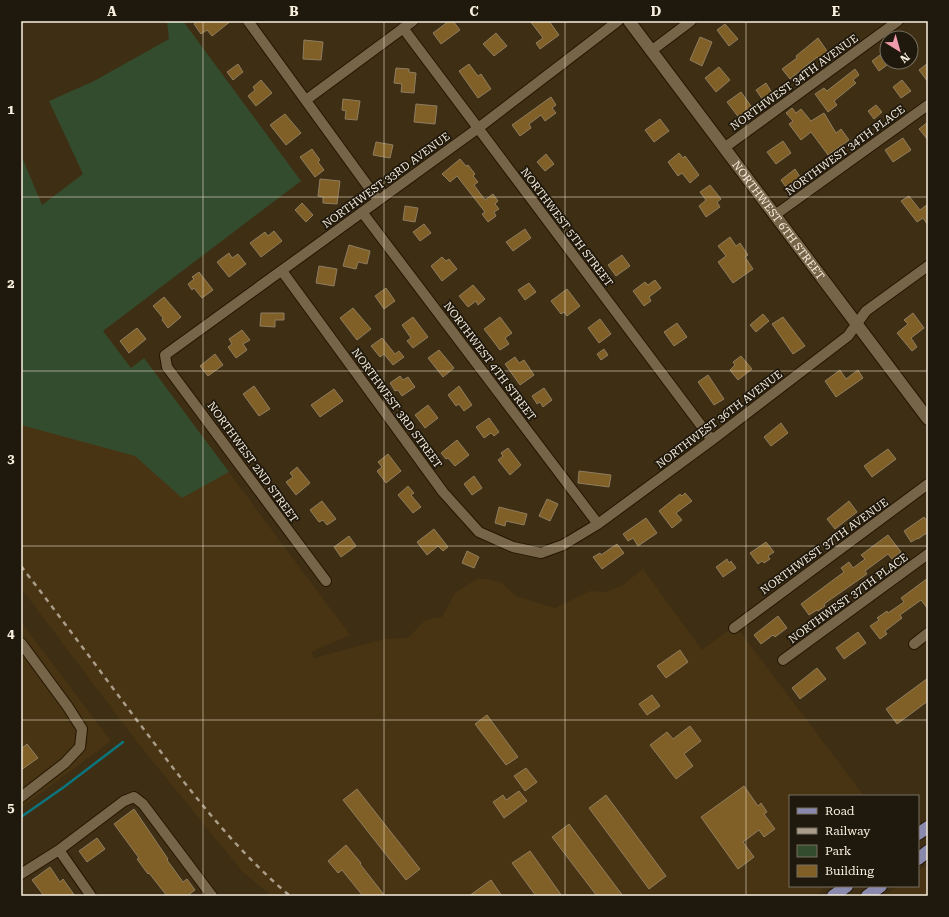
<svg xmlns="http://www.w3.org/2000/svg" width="949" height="917" font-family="'Roboto Serif',serif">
  <rect width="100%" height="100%" fill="#3e2e14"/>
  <path fill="#483412" d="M103 331 131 368 144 358 350 635 311 652 315 658 384 639 408 638 425 620 442 617 455 593 478 578 501 582 516 596 555 608 590 591 606 592 623 585 643 569 702 650 735 625 864 796H790V886H828L814 896H271L242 871 206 827 137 742 21 588V393Z
    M21 622 111 741 21 808Z
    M928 864V896H884L898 886H918V871Z"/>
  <path fill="#344c2e" d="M167 21H183L301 181 103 331 131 368 144 358 229 472 182 498 135 456 21 425V155L42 205 83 174 49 101 94 81 169 39Z"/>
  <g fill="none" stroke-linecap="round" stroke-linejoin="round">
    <path stroke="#0b757e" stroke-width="2.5" d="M21 817 64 787 123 742"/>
  </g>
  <path fill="#806026" stroke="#8f7d60" d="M197 21H231L212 36 207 30 201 34 194 24Z
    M449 21H453L460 30 441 44 433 33Z
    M530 21H549L559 35 540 49 536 43 543 38Z
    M725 24 738 39 729 46 717 30Z
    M496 33 507 46 494 56 483 44Z
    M700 37 712 42 702 66 690 60Z
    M818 38 829 54 820 61 817 57 790 79 782 69 797 58 796 56Z
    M304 40 323 42 321 60 303 59Z
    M880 55 887 65 879 71 872 61Z
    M928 63V82L919 70Z
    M238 64 243 72 233 80 227 72Z
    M469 64 478 76 481 74 491 89 478 98 459 71Z
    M719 67 730 80 716 92 705 78Z
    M396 68 409 69V72L416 73 414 93 401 92 402 84 394 83Z
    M855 69 859 75 853 80 856 83 834 101 837 105 828 112 815 94 824 88 827 91Z
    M261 80 272 93 256 106 248 96 255 90 253 87Z
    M902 80 911 91 901 98 893 87Z
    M766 83 774 96 765 103 756 90Z
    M741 92 753 109 740 119 727 102Z
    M551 97 556 105 552 108 556 113 545 121 541 115 529 124 531 128 520 136 512 125Z
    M343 99 360 101 357 120 345 119 346 111 342 110Z
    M416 104 437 106 435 124 414 122Z
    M876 105 882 112 874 119 868 111Z
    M792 108 796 113 801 109 811 121 824 113 836 133 841 129 849 140 828 155 811 132 801 140 789 124 793 121 786 113Z
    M285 114 301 133 286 145 270 125Z
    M660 119 669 131 654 142 645 130Z
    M928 122V140L919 129Z
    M903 138 911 150 893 162 885 150Z
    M783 141 791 153 776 164 767 152Z
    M376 142 393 145 390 158 373 155Z
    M312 149 320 160 318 162 324 170 315 177 300 157Z
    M679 153 683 158 685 156 699 175 690 183 682 173 678 176 668 162Z
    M546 154 554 164 545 171 537 162Z
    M460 159 466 166 468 165 475 174 473 176 478 182 474 185 485 200 493 194 498 201 495 204 499 209 494 212 496 216 488 222 482 214 485 212 457 176 450 182 442 174Z
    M795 169 802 180 788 190 781 180Z
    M320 179 340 181 337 204 323 203V197L318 196Z
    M710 185 721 199 717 202 720 207 706 217 699 206 706 200 700 192Z
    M909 196 920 210 928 204V225L923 218 917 222 901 201Z
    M302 203 313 215 306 222 295 210Z
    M405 206 418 208 415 222 403 220Z
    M424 224 431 233 420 241 413 232Z
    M525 229 531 238 513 251 506 242Z
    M274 231 282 241 261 257 250 243 265 232 268 236Z
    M730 237 736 246 740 243 748 255 745 257 753 269 733 283 718 262 726 256 718 246Z
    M349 245 370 251 367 264 358 262 356 269 343 266Z
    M229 253 232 258 238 254 246 264 229 277 217 262Z
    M622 255 630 266 616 276 608 265Z
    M442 257 446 261 449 259 457 269 442 281 431 266Z
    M319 266 337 269 334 286 316 283Z
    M199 272 213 290 202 298 194 288 192 290 188 284 194 279 192 277Z
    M655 280 661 288 649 297 651 301 644 306 633 291 645 282 648 285Z
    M529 283 536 292 525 300 518 290Z
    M473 285 485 299 478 305 476 301 468 307 459 296Z
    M386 288 395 301 384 309 375 296Z
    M567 289 580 306 567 316 564 312 561 314 551 301Z
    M164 297 181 317 168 328 162 320 163 318 153 306Z
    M353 308 371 329 357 340 340 318Z
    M261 313H284V320H275V327L260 326Z
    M913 313 924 328 911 338 917 347 912 351 897 333 908 324 904 320Z
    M763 314 769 321 756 332 750 325Z
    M413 317 428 337 413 348 407 341 411 338 402 325Z
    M500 317 512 333 505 338 509 344 500 350 484 329Z
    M783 317 805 346 793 354 772 324Z
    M600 319 611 334 599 343 588 328Z
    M677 323 687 337 674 346 664 332Z
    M137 328 146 339 129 353 120 341Z
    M242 330 250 340 243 344 247 350 236 358 228 347 232 344 229 339Z
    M382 338 395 354 399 351 404 357 393 365 384 354 380 357 371 346Z
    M604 349 608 355 601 360 597 354Z
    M439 350 454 368 443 377 428 358Z
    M215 354 223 365 208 376 200 366Z
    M741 356 752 369 738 380 730 370 735 365 733 362Z
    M515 357 519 363 524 360 534 375 520 385 505 364Z
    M840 370 846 379 858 370 863 378 836 397 825 381Z
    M708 375 724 399 714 405 698 382Z
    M400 376 403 380 408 377 415 387 402 396 398 390 395 391 390 383Z
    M254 386 270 409 259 416 243 394Z
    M459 386 472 405 464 411 459 404 456 406 448 395Z
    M544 388 552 400 543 407 540 402 537 404 532 396Z
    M334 389 343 401 320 417 311 405Z
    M428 405 438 418 425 428 415 415Z
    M489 418 499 432 494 436 491 433 484 438 476 427Z
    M781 423 788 433 771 446 764 437Z
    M457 440 469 455 455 466 448 458 446 459 441 453Z
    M508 448 521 465 510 475 498 460 503 456 501 453Z
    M888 449 896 459 872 477 864 466Z
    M388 454 401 471 386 483 377 471 382 467 378 462Z
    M297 467 310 483 296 495 286 482 293 477 290 473Z
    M579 471 611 475 609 487 578 483Z
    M474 476 482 488 472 495 464 484Z
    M408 486 414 493 411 495 421 507 413 513 398 495Z
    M685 493 692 501 676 513 682 520 672 528 659 511 680 494 682 496Z
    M547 499 558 504 550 521 539 516Z
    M322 501 336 519 327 525 323 520 319 522 310 510Z
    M849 501 857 512 835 529 827 519Z
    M499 507 527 514 524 525 506 521 505 526 495 523Z
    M924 517 928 522V532L918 539V538L911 542 904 531Z
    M646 518 657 533 638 546 633 538 628 541 623 534Z
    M434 529 448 547 443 551 438 546 427 555 417 542Z
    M888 535 901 552 892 559 888 554 865 571 867 574 824 604 825 606 818 611 817 610 809 615 801 604 844 572 841 568 849 562 853 568 865 559 861 555Z
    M349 536 356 546 341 557 334 547Z
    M766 542 774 552 768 556 770 559 764 563 762 561 758 564 750 553Z
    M617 544 624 553 602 569 593 557 600 553 601 555Z
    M467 551 479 557 474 568 462 563Z
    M727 559 729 563 731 561 736 568 723 577 716 567Z
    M928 578V609L921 600 900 615 902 618 885 631 887 634 880 639 870 626 879 620 877 618 887 611 888 613 904 602 901 598Z
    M778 616 787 628 775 637 773 635 761 644 754 635Z
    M858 632 866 643 844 659 836 648Z
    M680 650 688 662 666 678 657 666Z
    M817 668 826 679 800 699 792 688Z
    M928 678V701L897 724 886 709Z
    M652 695 660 706 647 715 639 704Z
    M487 715 518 757 506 765 475 724Z
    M690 726 701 741 684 754 693 766 676 779 650 745 667 732 673 739Z
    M27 744 38 758 21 770V749Z
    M526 768 537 782 525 791 514 776Z
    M744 786 758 806 761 803 767 812 764 814 775 829 764 837 759 830 743 842 754 857 738 869 701 817Z
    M357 789 420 869 406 880 343 800Z
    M519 791 527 801 504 818 493 802 503 795 506 800Z
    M606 795 666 876 649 889 589 808Z
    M134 809 168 859 167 860 183 882 187 879 195 890 187 896H167L149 873 148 874 137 859 139 858 114 824Z
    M569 824 623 896H597L552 837Z
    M97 838 105 849 87 862 79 851Z
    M346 845 361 863 360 864 385 896H363L342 870 338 873 328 861Z
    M530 851 562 896H536L512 863Z
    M50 867 60 882 63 879 75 896H44L32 880Z
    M491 880 502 896H469Z"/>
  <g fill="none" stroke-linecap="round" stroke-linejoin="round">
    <g stroke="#241600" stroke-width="12">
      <path id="street" d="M248 21 378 200
        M403 28 712 440
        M651 51 691 21
        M306 100 413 21
        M724 148 898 21
        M362 212 598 524
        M775 215 928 105
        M282 271 443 492 479 532 513 547 541 553 563 545 598 524 712 440 848 336 866 311 928 266
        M326 581 167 367 165 355 477 129 618 21
        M734 628 928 484
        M21 643 68 707 82 729 80 747 65 763 21 797
        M914 644 928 633
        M783 660 928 554
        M59 850 91 896
        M21 874 59 850 124 801 134 797 143 804 212 896"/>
    </g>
    <g stroke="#241600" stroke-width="14">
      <g id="secondary">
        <path id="s1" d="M629 21 928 419"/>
      </g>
    </g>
    <g stroke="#241600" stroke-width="14">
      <path id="primary" d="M918 834 928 827
        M918 859 928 851
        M833 896 847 886
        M867 896 881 886"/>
    </g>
    <use href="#street" stroke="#776549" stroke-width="10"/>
    <use href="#secondary" stroke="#776549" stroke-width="12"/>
    <use href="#primary" stroke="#8988ad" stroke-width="12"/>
    <path stroke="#a99d89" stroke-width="2.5" stroke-dasharray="5 5" stroke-linecap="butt" d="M21 566C61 618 100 671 139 723 185 784 231 846 290 896"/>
  </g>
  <path fill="none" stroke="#f9efdf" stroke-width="1" stroke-opacity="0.55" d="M203 21V896M384 21V896M565 21V896M746 21V896M21 197H928M21 371H928M21 546H928M21 720H928"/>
  <g text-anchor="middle" stroke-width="3.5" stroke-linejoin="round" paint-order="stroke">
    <g font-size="11" fill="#f9efdf" stroke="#1f180c">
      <text transform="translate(794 82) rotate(-36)" y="4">NORTHWEST 34TH AVENUE</text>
      <text transform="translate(845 150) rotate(-36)" y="4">NORTHWEST 34TH PLACE</text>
      <text transform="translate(386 180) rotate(-36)" y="4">NORTHWEST 33RD AVENUE</text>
      <text dy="4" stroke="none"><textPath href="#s1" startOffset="249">NORTHWEST 6TH STREET</textPath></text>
      <text transform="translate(567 227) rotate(53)" y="4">NORTHWEST 5TH STREET</text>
      <text transform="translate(490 361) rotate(53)" y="4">NORTHWEST 4TH STREET</text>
      <text transform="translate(397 408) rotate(54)" y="4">NORTHWEST 3RD STREET</text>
      <text transform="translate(719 419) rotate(-37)" y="4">NORTHWEST 36TH AVENUE</text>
      <text transform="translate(253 462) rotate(54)" y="4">NORTHWEST 2ND STREET</text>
      <text transform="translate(824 546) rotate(-36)" y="4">NORTHWEST 37TH AVENUE</text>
      <text transform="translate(848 598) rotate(-36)" y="4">NORTHWEST 37TH PLACE</text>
    </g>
  </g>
  <rect width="949" height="917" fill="none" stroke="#1f180c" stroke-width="44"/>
  <rect x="789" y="795" width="130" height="92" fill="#1f180c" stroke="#766e60"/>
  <rect x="797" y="808" width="20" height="6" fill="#8988ad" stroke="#766e60"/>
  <text x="825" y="815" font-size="12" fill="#f9efdf">Road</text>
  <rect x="797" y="828" width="20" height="6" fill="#a99d89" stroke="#766e60"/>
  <text x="825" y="835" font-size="12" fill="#f9efdf">Railway</text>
  <rect x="797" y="845" width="20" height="12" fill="#344c2e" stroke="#766e60"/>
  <text x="825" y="855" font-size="12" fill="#f9efdf">Park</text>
  <rect x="797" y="865" width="20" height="12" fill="#806026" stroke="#766e60"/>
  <text x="825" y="875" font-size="12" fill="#f9efdf">Building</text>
  <g transform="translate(899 50) rotate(143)"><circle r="19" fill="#1f180c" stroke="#766e60"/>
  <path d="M0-3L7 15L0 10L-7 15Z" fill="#f29aad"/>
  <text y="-6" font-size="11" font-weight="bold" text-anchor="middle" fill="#f9efdf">N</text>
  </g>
  <rect x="22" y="22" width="905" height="873" fill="none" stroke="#f9efdf" stroke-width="1.5"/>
  <g font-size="13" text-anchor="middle" font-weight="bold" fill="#f9efdf">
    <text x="112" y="16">A</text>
    <text x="294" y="16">B</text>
    <text x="474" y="16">C</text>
    <text x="656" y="16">D</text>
    <text x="836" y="16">E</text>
    <text x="11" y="114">1</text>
    <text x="11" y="288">2</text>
    <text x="11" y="463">3</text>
    <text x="11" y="638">4</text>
    <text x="11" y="812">5</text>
  </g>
</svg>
